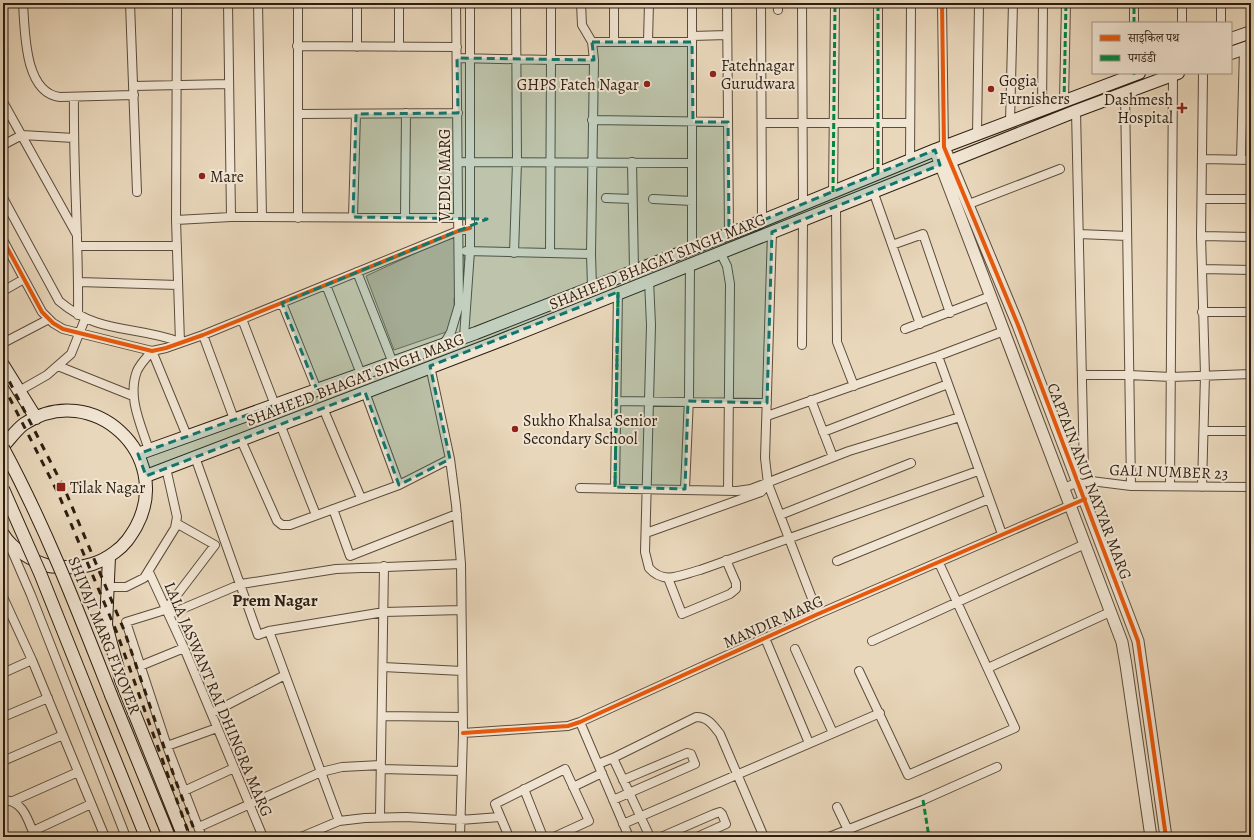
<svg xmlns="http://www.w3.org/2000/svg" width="1254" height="840" font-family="Alegreya,'Noto Serif Devanagari',serif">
  <rect width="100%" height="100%" fill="#e9d7bb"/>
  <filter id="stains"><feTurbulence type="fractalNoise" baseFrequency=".005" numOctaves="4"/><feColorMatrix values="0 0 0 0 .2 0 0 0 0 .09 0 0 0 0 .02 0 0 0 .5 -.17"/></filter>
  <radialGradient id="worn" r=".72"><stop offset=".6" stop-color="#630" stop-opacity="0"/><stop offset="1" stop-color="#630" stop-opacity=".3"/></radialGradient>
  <path fill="#c9b89e" stroke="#7a6b57" d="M460 233 470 290 454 298 455 329 394 350 366 276Z"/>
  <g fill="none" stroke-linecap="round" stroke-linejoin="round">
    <g stroke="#5b4c3b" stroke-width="10">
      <path id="minor" d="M23 3C25 31 24 93 60 97L134 95
        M130 3 137 192
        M177 3 176 220 180 342
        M228 3 231 217
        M258 3 262 217
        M298 3V218
        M357 3V47
        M399 3V47
        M581 3 582 25 592 42 594 60 591 254 592 287
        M727 3 729 234
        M761 3 762 221
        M802 3 803 204
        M942 3 944 147
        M1182 3V23
        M1221 3V23
        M778 10V3
        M1134 23V3
        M692 36 727 35
        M648 41 649 3
        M592 42H692
        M614 42V3
        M297 46 457 47
        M457 58 551 60V3
        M133 86 229 84
        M1125 93 1131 486
        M74 97C73 170 79 242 78 315
        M1064 101 1066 3
        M3 102 77 235
        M1042 110 1043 3
        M1076 111 1084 471
        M298 114 458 113
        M592 120 728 122
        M1010 122 1013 3
        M762 123H910
        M977 135 979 3
        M3 145 22 135 74 138
        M1203 159 1251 160
        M910 160 911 3
        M1241 160 1244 49
        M458 162 692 163V3
        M632 162 634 270
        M878 173V3
        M873 191 920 324
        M833 192 835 3
        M3 198 59 301C99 335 135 325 180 342
        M606 198 632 199
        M653 199 692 201
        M1203 199H1251
        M969 204 1060 169
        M836 206 837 342 854 386
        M353 217 356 114
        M405 217 406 113
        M176 220 231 217 458 218
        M772 232 765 458 768 484 818 614
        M1079 234 1127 236
        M1201 236 1251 237
        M3 240 42 312 53 323 63 329 152 351 166 348 203 335 458 231 470 228
        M892 245 923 234 950 313
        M78 246H177
        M692 248V163
        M466 251 591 254
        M720 252 727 266 730 284 728 491
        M514 253 517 162 516 3
        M550 253 551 60H594
        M1202 269 1251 270
        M357 272 393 363
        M649 280 651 325 645 552 649 568C664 585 680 575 700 570L978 471
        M79 282 178 285
        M326 285 361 374
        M3 291 24 279
        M282 303 317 390
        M1202 312H1251
        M242 319 275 405
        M905 329 991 296
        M203 335 234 419
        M464 337 470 251V3
        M3 343 49 319
        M444 344 451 332 459 305 456 3
        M802 345 803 219
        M152 351 187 436
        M938 356 1002 534
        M58 366 133 396
        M430 366 450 459 456 505 461 564 463 733 460 837
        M1083 375H1129L1171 377 1251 374
        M19 391 47 375 71 354 85 319
        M365 392 399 485
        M811 400 833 457
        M616 401 767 403
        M323 408 361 498
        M767 416 938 356 1004 331
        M280 424 316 515
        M1204 431H1251
        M823 432 948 384
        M241 440 277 521 282 525H290L399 485 450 459
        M149 450C141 425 127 397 137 371 140 364 147 357 152 351
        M195 457 258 635 269 631 384 612 461 610
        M1170 486 1173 75
        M615 487 618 292
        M1202 487 1205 375 1201 236 1203 73
        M580 488 737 491 751 489 849 451 960 417
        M1064 488 1083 480 1131 486 1251 487
        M685 489 689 398 690 264
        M333 509 350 556 457 514
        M780 515 911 463
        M646 533 761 492 768 484
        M9 544 31 595 126 837
        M837 561 989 499
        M149 572 184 648 263 837
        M668 578 682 614 730 594 736 589V583L726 560
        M108 587H126L144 578 175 528 177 517 166 468
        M3 597 32 660 105 837
        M167 608 215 545 176 523
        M168 609 126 622 167 746 202 837
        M170 614 241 584 336 569 461 564
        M269 631 339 821
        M765 638 809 743
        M872 641 1085 544
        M795 649 833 733
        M140 666 184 648
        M383 667 462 671
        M988 668 1110 612
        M859 671 908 775 1015 728 939 563
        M3 673 32 660
        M212 713 285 675
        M382 716 463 717
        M3 717 48 698
        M580 722 629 837
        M463 733 568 726 580 722 818 614 1085 499
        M167 746 217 728
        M613 758 650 837
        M3 761 63 735
        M598 764 613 758 696 717C708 717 713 725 720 734L764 837
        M381 769 462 771
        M573 787 602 773
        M524 789 543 837
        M184 791 234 768
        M3 800C24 800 28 821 35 837
        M613 800 695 764 691 754 687 753 623 780
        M13 801 78 772
        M837 807 848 830
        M380 817 384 566
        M623 824 880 713
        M199 827 321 772 342 767 381 765
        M33 831 91 804
        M301 837 339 821 365 818 406 817 460 820 500 817
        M509 837 495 804 565 769 589 821 554 837
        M661 837 714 814 720 812 722 814 726 824 697 837
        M829 837 923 800 997 767"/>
    </g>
    <g stroke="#5b4c3b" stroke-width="13">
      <path id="tertiary" d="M944 147 1018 325 1138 641 1166 837
        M935 150 1122 642 1126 665 1151 837"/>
    </g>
    <g stroke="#2c1e10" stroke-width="14">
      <path id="secondary" d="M1231 39 1251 32
        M1231 53 1251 46
        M3 365 36 418
        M3 446C10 439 16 430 24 424 92 379 175 455 136 527 130 537 125 545 115 552 102 562 84 569 67 567 62 567 55 567 49 566 32 561 12 549 3 534
        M138 454 476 333 762 221 935 150 1139 73
        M146 476 494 343 1076 111 1178 73
        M109 557 106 625 121 680 184 837
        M111 695 169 837
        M92 703 146 837"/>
    </g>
    <use href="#minor" stroke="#f1e5d3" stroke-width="8"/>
    <use href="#tertiary" stroke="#f1e5d3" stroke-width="11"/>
    <use href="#secondary" stroke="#f1e5d3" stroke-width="12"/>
    <path stroke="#2c1e10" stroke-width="3" stroke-dasharray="7 7" stroke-linecap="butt" d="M3 369 65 490 124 630 175 779 197 837
      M3 385 58 493 117 633 190 837"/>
    <g stroke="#2c1e10" stroke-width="14" stroke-linecap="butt">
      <path id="secondary-bridge" d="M3 448C46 528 78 611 111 695
        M3 489 40 573 92 703"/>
    </g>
    <use href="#secondary-bridge" stroke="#f1e5d3" stroke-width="12"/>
    <path stroke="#00873e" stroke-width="3" stroke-dasharray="6 3" stroke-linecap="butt" d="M1134 23V3
      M1134 75V73
      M1064 101 1066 3
      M878 173V3
      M833 192 835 3
      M615 487 618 292
      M923 800 929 837"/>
    <g stroke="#f1e5d3" stroke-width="6">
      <path id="cycleway" d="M942 3 944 147 1018 325 1138 641 1166 837
        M3 240 42 312 53 323 63 329 152 351 166 348 203 335 458 231 470 228
        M463 733 568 726 580 722 818 614 1085 499"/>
    </g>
    <use href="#cycleway" stroke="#e8590c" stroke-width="4"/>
  </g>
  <path fill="#0f766e" fill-opacity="0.2" stroke="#0f766e" stroke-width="3" stroke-dasharray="8 5" stroke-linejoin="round" d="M592 42H692L693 122H728L729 234 935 150 940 165 772 232 767 403 688 401 685 489 615 487 618 292 430 366 450 459 399 485 365 392 146 476 138 454 317 390 282 303 487 219 353 217 356 114 458 113 457 58 594 60Z"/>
  <g fill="#8f2418" stroke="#f1e5d3" stroke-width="1.5">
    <circle cx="713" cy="74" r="4"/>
    <circle cx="647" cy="84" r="4"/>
    <circle cx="991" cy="89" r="4"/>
    <path d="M1180 102h4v4h4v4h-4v4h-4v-4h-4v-4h4z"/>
    <circle cx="202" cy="176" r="4"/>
    <circle cx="515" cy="429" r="4"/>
    <rect x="56" y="482" width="10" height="10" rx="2"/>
  </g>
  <g text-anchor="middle" stroke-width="4" stroke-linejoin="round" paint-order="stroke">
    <g font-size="16" fill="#2c1e10" stroke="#f1e5d3" text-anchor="start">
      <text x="721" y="71">Fatehnagar<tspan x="721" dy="18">Gurudwara</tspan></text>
      <text x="999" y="86">Gogia<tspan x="999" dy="18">Furnishers</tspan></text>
      <text x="639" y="90" text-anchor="end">GHPS Fateh Nagar</text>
      <text x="1173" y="105" text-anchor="end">Dashmesh<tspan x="1173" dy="18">Hospital</tspan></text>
      <text x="210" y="182">Mare</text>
      <text x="523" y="426">Sukho Khalsa Senior<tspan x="523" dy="18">Secondary School</tspan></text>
      <text x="70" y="493">Tilak Nagar</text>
    </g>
    <g font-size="16" fill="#2c1e10" stroke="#f1e5d3">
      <text transform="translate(444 175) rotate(-90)" y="6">VEDIC MARG</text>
      <text transform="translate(657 261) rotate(-22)" y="6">SHAHEED BHAGAT SINGH MARG</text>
      <text transform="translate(355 379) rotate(-21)" y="6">SHAHEED BHAGAT SINGH MARG</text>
      <text transform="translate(1169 471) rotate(2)" y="6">GALI NUMBER 23</text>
      <text transform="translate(1090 481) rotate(69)" y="6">CAPTAIN ANUJ NAYYAR MARG</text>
      <text transform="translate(773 621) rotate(-24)" y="6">MANDIR MARG</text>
      <text transform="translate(105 635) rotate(68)" y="6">SHIVAJI MARG FLYOVER</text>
      <text transform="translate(219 699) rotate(67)" y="6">LALA JASWANT RAI DHINGRA MARG</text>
    </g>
    <g font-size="17" font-weight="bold" fill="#2c1e10" stroke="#f1e5d3">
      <text x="275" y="606">Prem Nagar</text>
    </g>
  </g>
  <rect width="1254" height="840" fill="none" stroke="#e9d7bb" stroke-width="16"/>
  <rect x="4" y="4" width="1246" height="832" fill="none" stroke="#2c1e10" stroke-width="2"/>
  <rect x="8" y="8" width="1238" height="824" fill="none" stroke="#2c1e10"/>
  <rect x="1092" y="22" width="140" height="52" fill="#f1e5d3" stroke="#a29585"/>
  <rect x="1100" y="35" width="20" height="6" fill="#e8590c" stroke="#a29585"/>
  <text x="1128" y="42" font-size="12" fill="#2c1e10">साइकिल पथ</text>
  <rect x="1100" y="55" width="20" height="6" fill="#00873e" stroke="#a29585"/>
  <text x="1128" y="62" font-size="12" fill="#2c1e10">पगडंडी</text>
  <rect width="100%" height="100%" filter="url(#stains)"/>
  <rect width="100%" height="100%" fill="url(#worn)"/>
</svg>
